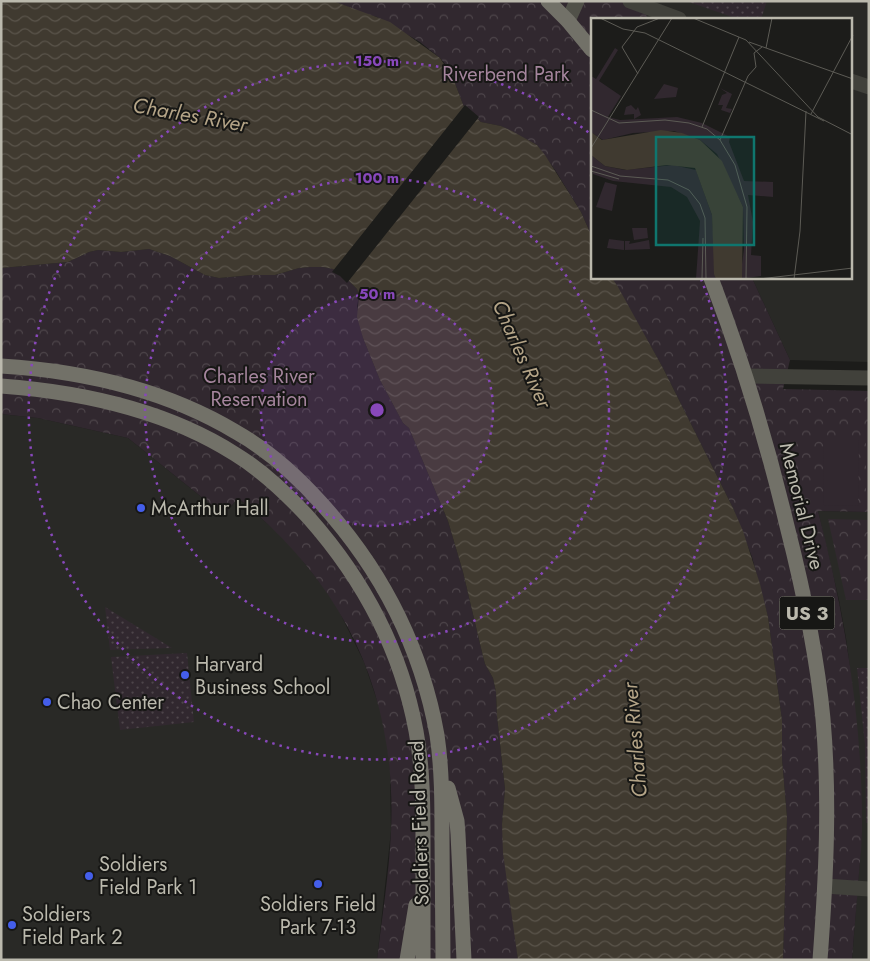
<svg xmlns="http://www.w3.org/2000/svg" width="870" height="961" font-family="Jost,sans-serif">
  <defs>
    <pattern id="grass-dots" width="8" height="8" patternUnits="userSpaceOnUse" patternTransform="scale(1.25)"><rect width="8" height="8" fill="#31282f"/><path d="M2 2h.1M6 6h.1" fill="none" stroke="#4d454a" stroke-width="1.8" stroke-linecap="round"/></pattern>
    <pattern id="forest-crowns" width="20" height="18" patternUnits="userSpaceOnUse" patternTransform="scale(1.25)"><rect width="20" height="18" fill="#31282f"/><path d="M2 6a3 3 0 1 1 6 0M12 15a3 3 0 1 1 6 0" fill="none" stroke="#4d454a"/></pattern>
    <pattern id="water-waves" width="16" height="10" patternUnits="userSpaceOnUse" patternTransform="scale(1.25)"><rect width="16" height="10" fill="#403a30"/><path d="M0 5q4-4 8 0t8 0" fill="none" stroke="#5a544b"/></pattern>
  </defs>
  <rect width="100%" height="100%" fill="#1c1c1a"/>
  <path fill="#292926" d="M650 1H869V362L790 360 752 278H851V19H646Z
    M1 414 38 418 128 438 224 515 238 498 277 532 295 551 325 589 339 611 364 662 381 712 387 742 390 770 391 831 377 960H1Z
    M818 511 869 512V960H852L862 832 859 758 850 668 846 638 839 600Z"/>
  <path fill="url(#grass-dots)" d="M686 1H767L761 19H738Z
    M105 607 172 648 110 650Z
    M187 653 194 722 120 730 111 657Z
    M857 668H869V823H866L865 745Z"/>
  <path fill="url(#forest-crowns)" d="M333 1H650L646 19H592V237L581 212 555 170 537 145 501 126 481 122 464 107 453 78 447 66 440 58 420 42 377 17 366 14Z
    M149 249 170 256 205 275 219 278 252 275H275L299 268 310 267H323L333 269 342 274 357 289 359 296 357 306 363 338 380 380 403 423 409 428 448 521 463 572 481 648 485 664 493 678 496 692 497 716 505 789 502 824 518 960H377C382 917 389 874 391 832 397 693 345 585 238 498L224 515 128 438 38 418 1 414V268L68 262 89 252 98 250 121 252Z
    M612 278H752L790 360 783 389 869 391V512L818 511C845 615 863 723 862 831 862 845 860 859 859 873 857 902 854 931 852 960H783L787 817 782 759V720L768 617 752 557 733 508 663 368Z
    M828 519 869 520V600H846Z"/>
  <path fill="#31282f" d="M824 440H859L858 506 823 505Z
    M866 440H869V506H866Z"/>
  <path fill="url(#water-waves)" d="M1 1H333L390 22 440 58 453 78 464 107 481 122 501 126 512 131 537 145 545 155 581 212 592 237V278H612L618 287 663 368 733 508 743 531 760 584 768 617 782 720V759L787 817 783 960H518L503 853 502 824 505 789 497 716 496 692 493 678 485 664 481 648 463 572 448 521 409 428 403 423 380 380 363 338 357 317 359 296 357 289 342 274 333 269 323 267H310L299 268 275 275H252L219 278 205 275 170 256 149 249 121 252 98 250 89 252 68 262 1 268Z"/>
  <path fill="#1c1c1a" d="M465 105 479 117 347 283 340 276 332 272Z"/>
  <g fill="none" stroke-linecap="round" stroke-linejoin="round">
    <path stroke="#41413b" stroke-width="15" d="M630 1 679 19
      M851 81 869 87
      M745 376 869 378
      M825 886 869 889"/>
    <path stroke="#515149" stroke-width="15" d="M568 21 577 1"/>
    <path stroke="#727168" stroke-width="15" d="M548 1 568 21 592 50
      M711 278C742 359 767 442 787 526 803 589 817 654 823 719 830 799 826 879 820 960
      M1 366C82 371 166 390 236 432 268 450 296 475 321 503 381 569 421 646 437 735 442 769 442 802 442 837 442 878 443 919 443 960
      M1 386C82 392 166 410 235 454 263 471 287 494 309 518 363 579 401 650 416 731 423 768 423 807 423 845 423 883 423 922 423 960
      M448 788 457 821 458 834 464 960
      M407 960 416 905"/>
  </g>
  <circle cx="377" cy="410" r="116" fill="#8848bb" fill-opacity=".12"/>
  <g fill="none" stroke="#8848bb" stroke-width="2.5" stroke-dasharray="2.5 5">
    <circle cx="377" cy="410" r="116"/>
    <circle cx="377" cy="410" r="232"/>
    <path d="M701 279A349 349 0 1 1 592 135"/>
  </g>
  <g fill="#445eea" stroke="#171715" stroke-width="2">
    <circle cx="141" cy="508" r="5"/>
    <circle cx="185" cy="675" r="5"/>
    <circle cx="47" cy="702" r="5"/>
    <circle cx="89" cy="876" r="5"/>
    <circle cx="318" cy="884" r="5"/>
    <circle cx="12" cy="925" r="5"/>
  </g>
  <g text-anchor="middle" stroke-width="4" stroke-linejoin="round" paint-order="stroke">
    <rect fill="#171715" stroke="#8a887f" stroke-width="1" x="779.5" y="596.5" width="55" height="33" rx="4"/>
    <g font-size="19" font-weight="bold" fill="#bbb9ad">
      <text x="807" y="620">US 3</text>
    </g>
    <g font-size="20" fill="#a5859d" stroke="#171715">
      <text x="506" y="81">Riverbend Park</text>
      <text x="259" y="383">Charles River<tspan x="259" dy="23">Reservation</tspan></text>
    </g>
    <g font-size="20" fill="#bbb9ad" stroke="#171715">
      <text transform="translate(802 506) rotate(76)" y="7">Memorial Drive</text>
      <text transform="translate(419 823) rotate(-92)" y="7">Soldiers Field Road</text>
    </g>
    <g font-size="20" fill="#bbb9ad" stroke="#171715" text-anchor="start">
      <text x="151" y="515">McArthur Hall</text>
      <text x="195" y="671">Harvard<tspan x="195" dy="23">Business School</tspan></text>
      <text x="57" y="709">Chao Center</text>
      <text x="99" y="871">Soldiers<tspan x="99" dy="23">Field Park 1</tspan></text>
      <text x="318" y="911" text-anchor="middle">Soldiers Field<tspan x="318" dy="23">Park 7-13</tspan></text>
      <text x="22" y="921">Soldiers<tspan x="22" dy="23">Field Park 2</tspan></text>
    </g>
    <g font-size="21" font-style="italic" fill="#b4a487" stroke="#171715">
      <text transform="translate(190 115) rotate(10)" y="7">Charles River</text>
      <text transform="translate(522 354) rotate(66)" y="7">Charles River</text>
      <text transform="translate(635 740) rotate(-95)" y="7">Charles River</text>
    </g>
  </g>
  <g transform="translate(591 18)">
    <rect width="261" height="261" fill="#1c1c1a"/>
    <path d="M73 66 87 70 85 79 63 81ZM129 70 141 76 135 90 141 91 139 95 130 92 132 87H127L131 77 136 75ZM40 87 45 92 47 89 50 97 43 101V96L33 97 35 89ZM18 221 33 223V232L16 230ZM58 222 59 231 34 232V223H39L38 226Z" fill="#31282f"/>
    <path d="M24 30 27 32 8 63 30 78 17 99 29 102 86 99 111 105 139 119 138 124 153 163 182 164V179L157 177 162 204 160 237 170 238V258L149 261 153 231 152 189 126 136 109 122 83 113 42 115 12 122 1 115 0 58 5 61ZM0 137 14 148 34 152 82 147 105 152 121 197 125 261H105L109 203 96 179 80 169 22 163 2 156ZM14 164 26 167 21 193 5 189Z" fill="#31282f"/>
    <path d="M41 210H56L57 220 43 222Z" fill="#31282f"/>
    <path d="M70 112 91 115 109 122 131 143 152 189 151 260 125 261 123 256 121 197 104 150 76 147 36 152 14 148 0 137V114L11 122Z" fill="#403a30"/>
    <path fill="none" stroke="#5c5b55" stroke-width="1" d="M9 0 32 11 54 15 233 103M102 0 155 22 227 99 262 117M158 24 175 30 181 0M175 30 262 61M47 56 31 29 46 9 69 0M0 92 28 105 74 102 98 105 116 111 129 122 144 147 156 189 155 261M220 96 262 17M111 109 148 19M129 122 157 58 165 49 163 35 171 29M0 130 81 0M0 148 29 158 77 162 98 172 109 186 114 200 115 261M0 153 28 161M111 261 112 220M168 261 262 250M203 261 209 213 215 93"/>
    <path fill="#0f766e" fill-opacity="0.15" stroke="#0f766e" stroke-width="2.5" d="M65 119H163V227H65Z"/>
    <rect width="261" height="261" fill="none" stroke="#bbb9ad" stroke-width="2.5"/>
  </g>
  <circle cx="377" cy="410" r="8" fill="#8848bb" stroke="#171715" stroke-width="2.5"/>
  <g font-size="15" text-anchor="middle" font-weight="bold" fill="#8848bb" stroke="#171715" stroke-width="4" stroke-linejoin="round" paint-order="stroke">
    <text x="377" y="66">150 m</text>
    <text x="377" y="183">100 m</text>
    <text x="377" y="299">50 m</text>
  </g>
  <rect width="870" height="961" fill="none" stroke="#bbb9ad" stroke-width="5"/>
</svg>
